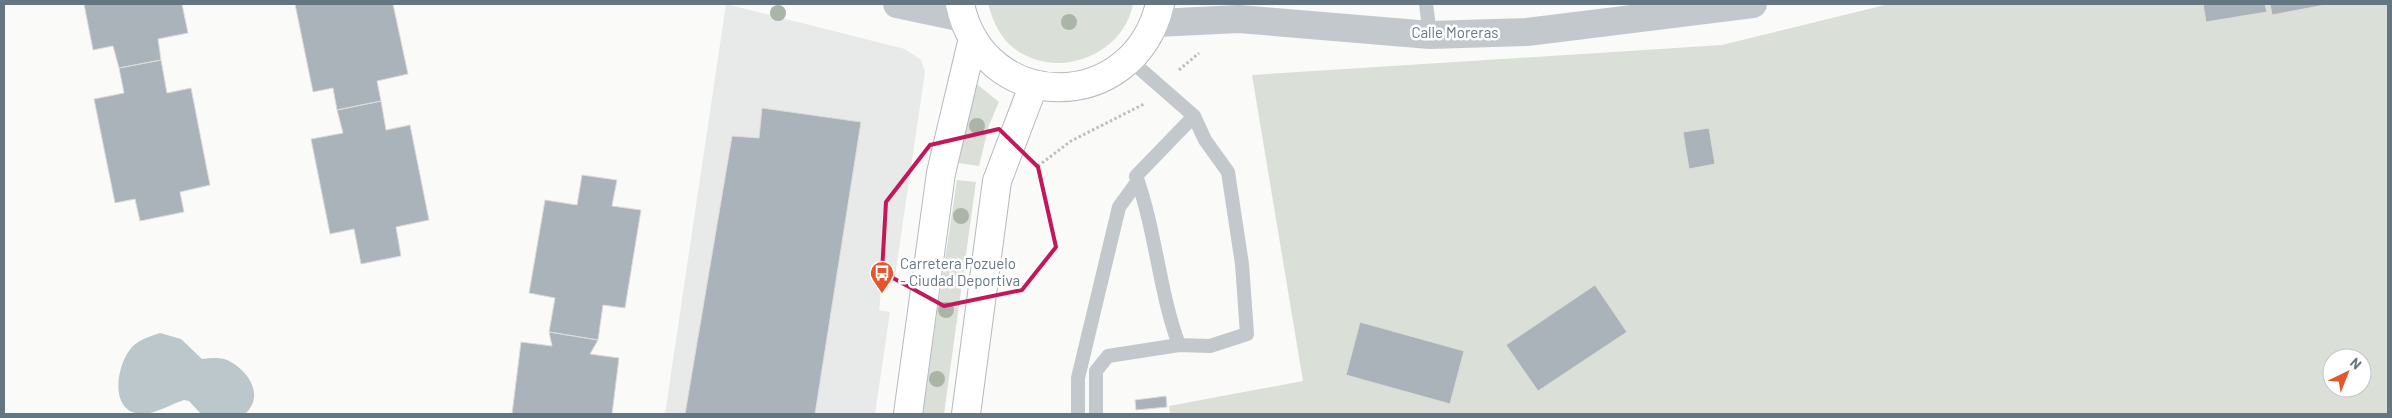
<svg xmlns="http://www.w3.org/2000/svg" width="2392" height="418" font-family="Barlow,sans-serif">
  <rect width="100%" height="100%" fill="#fafaf8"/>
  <path fill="#e8e9e9" d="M726 4 905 49 921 60 925 72 894 283 882 282 879 310 890 312 875 414H665Z"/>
  <path fill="#dadfd7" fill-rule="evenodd" d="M988 4H1133C1123 58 1050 83 1009 44 998 33 992 18 988 4Z
    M1889 4H2388V414H1163L1170 413 1169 406 1303 381 1252 75 1722 45ZM2332 358H2362V388H2332Z
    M973 81 999 102 989 125 979 166 959 163Z
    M957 180 976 182 944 414H922Z"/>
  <path fill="#bbc7cb" d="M160 333 181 339 202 359C210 358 219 357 227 360 247 369 266 395 245 414H201L189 401 184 400C171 404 154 415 140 414 108 411 117 363 132 347 139 340 150 336 160 333Z"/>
  <path fill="#aab3b9" stroke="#dcdcda" d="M84 4H182L188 33 158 39 161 60 119 68 113 46 93 50Z
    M295 4H393L408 74 377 81 381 101 337 110 333 88 313 92Z
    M2203 4H2265L2267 12 2206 22Z
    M2270 4H2330L2272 15Z
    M161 60 167 93 191 88 210 185 180 192 184 212 140 221 135 199 115 203 94 99 124 93 119 68Z
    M381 101 386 130 410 125 429 220 396 227 401 256 361 264 354 229 330 234 311 139 343 133 337 110Z
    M762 108 861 122 815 414H685L732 136 759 138Z
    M1709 128 1715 164 1689 169 1683 132Z
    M582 175 617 180 612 206 641 210 625 308 603 305 598 340 549 332 555 298 529 293 545 200 577 205Z
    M1595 285 1627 332 1538 391 1506 345Z
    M1360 322 1464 351 1450 404 1346 375Z
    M549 332 598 340 590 354 619 358 612 414H512L521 342 552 346Z
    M1166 396 1167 407 1136 410 1135 400Z"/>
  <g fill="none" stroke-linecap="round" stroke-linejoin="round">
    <g stroke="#b3babf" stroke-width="30">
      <path id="secondary" d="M960 4C983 114 1133 116 1160 4
        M908 414 941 173 973 38
        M966 414 997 181 1034 84"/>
    </g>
    <path stroke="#bbbfc2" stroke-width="3" stroke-dasharray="2.5 2.5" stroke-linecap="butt" d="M1179 70 1199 53
      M1038 166 1071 141 1144 104"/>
    <path stroke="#c3c8cc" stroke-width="14" d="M1426 4 1430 35
      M1130 60 1194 116 1205 140 1228 172 1242 264 1247 334 1210 346 1179 345C1159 291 1156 231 1136 176L1194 116
      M1078 414V378L1119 207 1138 181
      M1096 414V371L1108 356 1179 345"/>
    <path stroke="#c3c8cc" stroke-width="28" d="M897 4 963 18
      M1156 23 1239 19 1430 35 1527 32 1753 4"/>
    <use href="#secondary" stroke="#fff" stroke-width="28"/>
  </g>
  <g fill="#aab4a7">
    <circle cx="778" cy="13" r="8"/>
    <circle cx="1069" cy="22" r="8"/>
    <circle cx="977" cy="126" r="8"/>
    <circle cx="961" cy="216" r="8"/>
    <circle cx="946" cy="310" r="8"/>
    <circle cx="937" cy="379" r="8"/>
  </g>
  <path fill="none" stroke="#c2185b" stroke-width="4" stroke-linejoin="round" d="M999 129 1038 167 1056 247 1022 290 944 306 882 272 886 202 930 145Z"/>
  <defs>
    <g id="bus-pin" transform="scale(1.25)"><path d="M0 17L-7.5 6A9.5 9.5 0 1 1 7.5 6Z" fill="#e4572e" stroke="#fff"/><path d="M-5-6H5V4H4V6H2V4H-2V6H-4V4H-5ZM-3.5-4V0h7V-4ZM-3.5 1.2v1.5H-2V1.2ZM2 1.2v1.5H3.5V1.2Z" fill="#fff"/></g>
  </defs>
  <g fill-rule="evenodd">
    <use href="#bus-pin" x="882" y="273"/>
  </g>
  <g text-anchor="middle" stroke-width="5" stroke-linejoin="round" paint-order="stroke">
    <g font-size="15" fill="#657683" stroke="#fff">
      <text x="1455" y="38">Calle Moreras</text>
    </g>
    <g font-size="15" fill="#657683" stroke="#fff" text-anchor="start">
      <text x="900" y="269">Carretera Pozuelo<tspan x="900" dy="17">- Ciudad Deportiva</tspan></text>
    </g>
  </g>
  <rect width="2392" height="418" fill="none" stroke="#657683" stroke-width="10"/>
  <g transform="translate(2347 373) rotate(43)"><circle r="24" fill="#ffffff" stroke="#c1c8cd"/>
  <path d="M0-4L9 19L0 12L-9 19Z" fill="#e4572e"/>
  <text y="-8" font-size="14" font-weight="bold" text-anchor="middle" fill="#657683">N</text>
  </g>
</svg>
